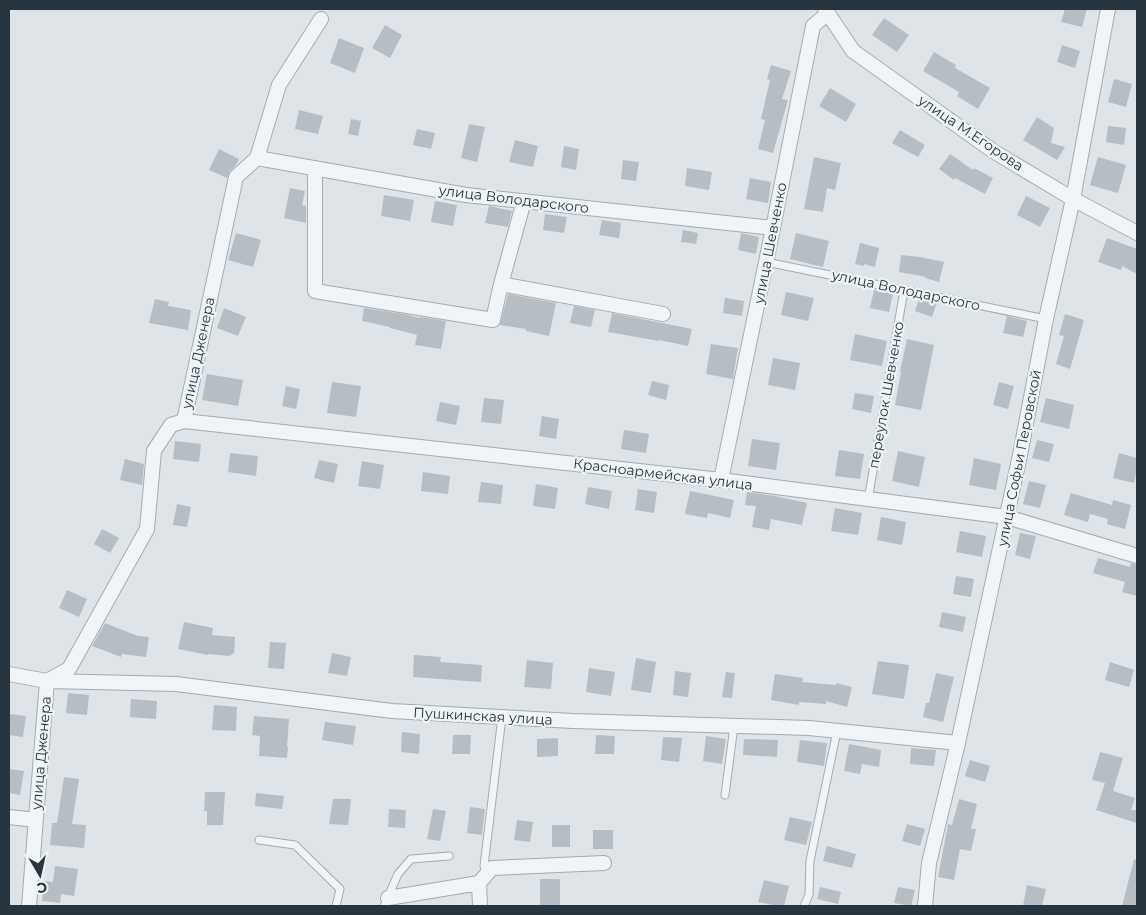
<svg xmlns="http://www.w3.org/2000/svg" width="1146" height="915" font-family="Montserrat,sans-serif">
  <rect width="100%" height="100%" fill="#dfe4e8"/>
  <path fill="#b6bec4" d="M1065 9H1087L1082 27 1061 22Z
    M884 18 909 35 897 52 872 35Z
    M385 25 402 35 390 58 372 48Z
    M339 38 364 48 355 73 330 63Z
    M1062 45 1080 51 1075 68 1057 62Z
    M934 52 956 65 955 68 990 88 978 109 957 96 959 92 923 71Z
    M771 65 791 71 782 99 788 100 773 153 758 149 765 120 761 119 770 80 767 79Z
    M1114 79 1132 84 1126 107 1108 102Z
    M830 88 856 104 846 122 819 106Z
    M299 110 323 116 318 134 295 129Z
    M1037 117 1054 128 1051 143 1065 147 1057 160 1023 140Z
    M351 119 361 121 358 136 348 134Z
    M469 124 485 127 477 162 461 158Z
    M1108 126 1126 128 1124 145 1106 142Z
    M417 129 435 133 431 149 413 145Z
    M900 130 925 145 918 157 892 143Z
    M515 140 538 146 533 167 509 162Z
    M564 146 579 149 576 170 561 167Z
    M219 149 239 159 236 165 230 171 227 178 209 170Z
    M950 154 973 170 974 168 993 178 985 194 955 178 954 180 939 169Z
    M814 157 841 163 835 190 827 188 823 212 804 209Z
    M1098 157 1126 165 1118 193 1090 185Z
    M623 160 639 162 636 181 621 179Z
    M687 168 712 172 709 190 685 186Z
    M750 178 771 182 768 203 746 199Z
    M290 188 305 191 302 205 306 206V223L284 218Z
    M384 195 414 200 410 221 381 216Z
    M1026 196 1050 208 1040 227 1017 215Z
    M435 201 457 205 453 226 431 222Z
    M489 206 512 211 508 227 485 223Z
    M545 214 567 217 564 233 543 230Z
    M602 220 621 223 619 238 599 235Z
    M683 230 698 233 696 244 681 242Z
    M236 233 261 240 253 267 228 260Z
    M741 233 759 237 756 254 738 250Z
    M796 233 829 241 823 267 790 259Z
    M1107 238 1137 249V274L1122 266 1121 270 1098 262Z
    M860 243 879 248 875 267 864 264V266L855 264Z
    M901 255 920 257 944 262 939 282 925 278 926 277 899 272Z
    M874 290 893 294 889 312 870 308Z
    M786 292 814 298 808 321 781 315Z
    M508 294 556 303 549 336 526 331V329L500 325Z
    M725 298 744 301 742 316 723 313Z
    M155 299 169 302 168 306 191 310 188 330 149 323Z
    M919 299 937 302 932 317 915 311Z
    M574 306 595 310 591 327 570 323Z
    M224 308 246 317 238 336 217 328Z
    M364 308 404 314 420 318V317L446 321 441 349 415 345 417 335 390 328V327L362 321Z
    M612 313 692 329 688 346 659 340V341L608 332Z
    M1065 314 1084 320 1070 369 1056 364 1064 336 1059 335Z
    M1007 316 1027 321 1023 337 1003 333Z
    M855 334 887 341 882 366 850 360Z
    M907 339 934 345 921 410 895 405 901 372H900Z
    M711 344 738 348 733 379 706 374Z
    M773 358 800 363 795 390 768 385Z
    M207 374 243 380 238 406 202 400Z
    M652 381 669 385 666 400 648 395Z
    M332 382 361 386 356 417 327 413Z
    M999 382 1014 386 1008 409 993 405Z
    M286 386 300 389 296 409 282 406Z
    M855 393 874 396 871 413 852 409Z
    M484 398 504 400 501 424 481 422Z
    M1046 398 1074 405 1069 429 1040 422Z
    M440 402 460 406 456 425 436 421Z
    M542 416 559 419 556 439 539 436Z
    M624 430 649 434 646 453 621 449Z
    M752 439 780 443 776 470 748 466Z
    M1037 440 1054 444 1049 462 1032 458Z
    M175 441 201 444 199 462 173 459Z
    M839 450 864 454 860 479 835 476Z
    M898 451 925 457 919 487 892 481Z
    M230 453 258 456 256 476 228 472Z
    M1119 453 1137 458V469L1134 483 1113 478Z
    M974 458 1001 464 996 490 969 485Z
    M125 459 144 464 142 485 120 480Z
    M319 460 338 464 334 483 314 478Z
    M362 461 384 465 380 489 358 486Z
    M423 472 450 476 448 494 421 491Z
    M1029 481 1046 485 1040 508 1023 504Z
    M481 482 503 485 501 504 478 502Z
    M536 484 558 488 555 509 533 506Z
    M588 487 612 491 609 509 585 504Z
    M638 489 657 492 654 513 635 510Z
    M690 491 734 500 730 518 708 513 707 518 685 514Z
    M747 492 775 496 807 503 802 525 771 519 769 530 752 527 756 506 745 505Z
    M1071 493 1112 505 1113 500 1131 505 1125 529 1107 524 1108 519 1090 514 1088 522 1064 515Z
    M177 504 191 507 187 527 173 525Z
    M835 508 862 513 858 535 831 531Z
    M881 517 906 522 902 545 877 540Z
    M102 529 119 538 110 553 94 544Z
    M960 531 986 536 982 557 956 552Z
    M1020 533 1036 536 1030 559 1015 555Z
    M1098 558 1130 567 1131 563 1137 565V596L1122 592 1125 582 1093 573Z
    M956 576 974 579 971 597 953 594Z
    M67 590 87 599 79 617 59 608Z
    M942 612 966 617 963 632 939 627Z
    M184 622 213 628 212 635 235 637 234 653 229 656 208 654V655L178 649Z
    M105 623 138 636 149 637 146 657 122 654 121 657 92 646Z
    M270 642 286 643 284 669 268 668Z
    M332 653 351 657 347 676 328 673Z
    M414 655 441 657 440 662 482 665 481 682 413 677Z
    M636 658 656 662 651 693 631 690Z
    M527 660 553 663 551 689 524 687Z
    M878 661 909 665 904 699 872 694Z
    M1110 662 1134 670 1129 687 1105 680Z
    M589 668 615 672 611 696 586 692Z
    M675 671 691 673 688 697 673 695Z
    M726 672 735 673 732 698 722 697Z
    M936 673 954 677 943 722 923 717 926 703H929Z
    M775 674 803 678 802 682 836 685V683L852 687 847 707 826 701V704L799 702V705L771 700Z
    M68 693 89 695 87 715 66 713Z
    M131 699 157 701 156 719 130 717Z
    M214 705 237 707 236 731 212 730Z
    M9 714 26 716 23 737 9 735Z
    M254 716 289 719 287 747H288L287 758 259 756 260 736 252 735Z
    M325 722 356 726 353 745 322 740Z
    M402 732 420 734 419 754 401 752Z
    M453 735H471L470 754H452Z
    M596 735 615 736 614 754H595Z
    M706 736 726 739 722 764 703 761Z
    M663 737 682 738 679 762 661 760Z
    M558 738V756L537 757V739Z
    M744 739 778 740 777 757 743 755Z
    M800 740 827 743 824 766 797 762Z
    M849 744 881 750 879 767 862 764 860 774 844 771Z
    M911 748 936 750 934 766 910 764Z
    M1100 752 1123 758 1113 791 1135 798 1131 810H1137V823L1096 810 1105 783 1092 780Z
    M970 760 990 766 985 782 965 776Z
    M9 769 24 771 20 795 9 793Z
    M64 777 79 779 72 824 86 825 84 848 50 845 52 823H57Z
    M205 792H225L223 825H207V811H204Z
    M256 793 284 796 282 809 255 806Z
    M333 799H351L348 825 329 824Z
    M959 799 977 804 971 829H976L971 851 960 849 954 880 938 877 948 824 952 825Z
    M470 807 485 809 482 835 467 833Z
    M389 809 406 810 405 828 388 827Z
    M433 809 446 811 440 841 427 839Z
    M790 817 812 822 806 845 784 840Z
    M517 820 533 822 530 842 514 840Z
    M907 824 925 829 920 846 902 841Z
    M552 825H570V847H552Z
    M593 830H613V849H593Z
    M827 846 856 854 852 868 823 861Z
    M1134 859 1137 860V906H1122Z
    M55 866 78 869 74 896 61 894 60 903 42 901 45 881 53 882Z
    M540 879H560V906H540Z
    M764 880 789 886 784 906H778L758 902Z
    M1027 885 1046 889 1042 906H1023Z
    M820 887 841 892 838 904 817 899Z
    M898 887 915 890 911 906 894 903Z"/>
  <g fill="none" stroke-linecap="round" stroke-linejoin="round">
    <g stroke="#a4acb2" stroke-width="9">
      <path id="service" d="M766 262 1046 319
        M868 500 904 290
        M725 795 734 726
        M259 840 295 845 340 889 336 906
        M487 874 484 866 502 717
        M384 906 398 874 411 859 449 856
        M804 906 809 895 810 861 837 731"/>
    </g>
    <g stroke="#a4acb2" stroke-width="16">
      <path id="minor" d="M825 9 853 51 993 151 1073 199 1137 233
        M257 158 466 195 773 228
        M315 168V291L493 320 501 284 663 314
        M501 284 524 201
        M184 421 721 480 1007 517 1137 556
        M721 480 773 228 813 26 828 13
        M9 674 47 681 176 684 392 711 573 721 809 728 958 743
        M9 817 36 820
        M388 898 479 883
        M29 906 47 681 69 669 147 529 154 451 171 425 184 421 236 177 257 158 279 85 321 19
        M480 906 479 883 492 868 604 863
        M925 906 929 863 958 743 1020 455 1046 319 1073 199 1108 9"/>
    </g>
    <use href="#service" stroke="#f1f4f6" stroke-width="7"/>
    <use href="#minor" stroke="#f1f4f6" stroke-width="14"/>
  </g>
  <g text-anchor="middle" stroke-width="4.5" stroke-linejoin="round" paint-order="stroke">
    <g font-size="14" fill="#28353e" stroke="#eef3f5">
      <text transform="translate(971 133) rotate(34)" y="5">улица М.Егорова</text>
      <text transform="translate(514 199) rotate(7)" y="5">улица Володарского</text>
      <text transform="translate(770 243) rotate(-79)" y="5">улица Шевченко</text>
      <text transform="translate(906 290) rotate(12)" y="5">улица Володарского</text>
      <text transform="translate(198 353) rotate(-78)" y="5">улица Дженера</text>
      <text transform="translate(886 395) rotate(-80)" y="5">переулок Шевченко</text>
      <text transform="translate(1019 458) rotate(-79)" y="5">улица Софьи Перовской</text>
      <text transform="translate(663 474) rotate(7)" y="5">Красноармейская улица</text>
      <text transform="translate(483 716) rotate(3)" y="5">Пушкинская улица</text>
      <text transform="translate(41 753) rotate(-85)" y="5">улица Дженера</text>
    </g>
  </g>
  <rect width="1146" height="915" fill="none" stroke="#28353e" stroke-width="20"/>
  <g transform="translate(40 875) rotate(171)" stroke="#eef3f5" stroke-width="4" paint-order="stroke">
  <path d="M0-4L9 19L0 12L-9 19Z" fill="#28353e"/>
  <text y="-8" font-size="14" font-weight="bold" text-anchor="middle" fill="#28353e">С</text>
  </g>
</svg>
